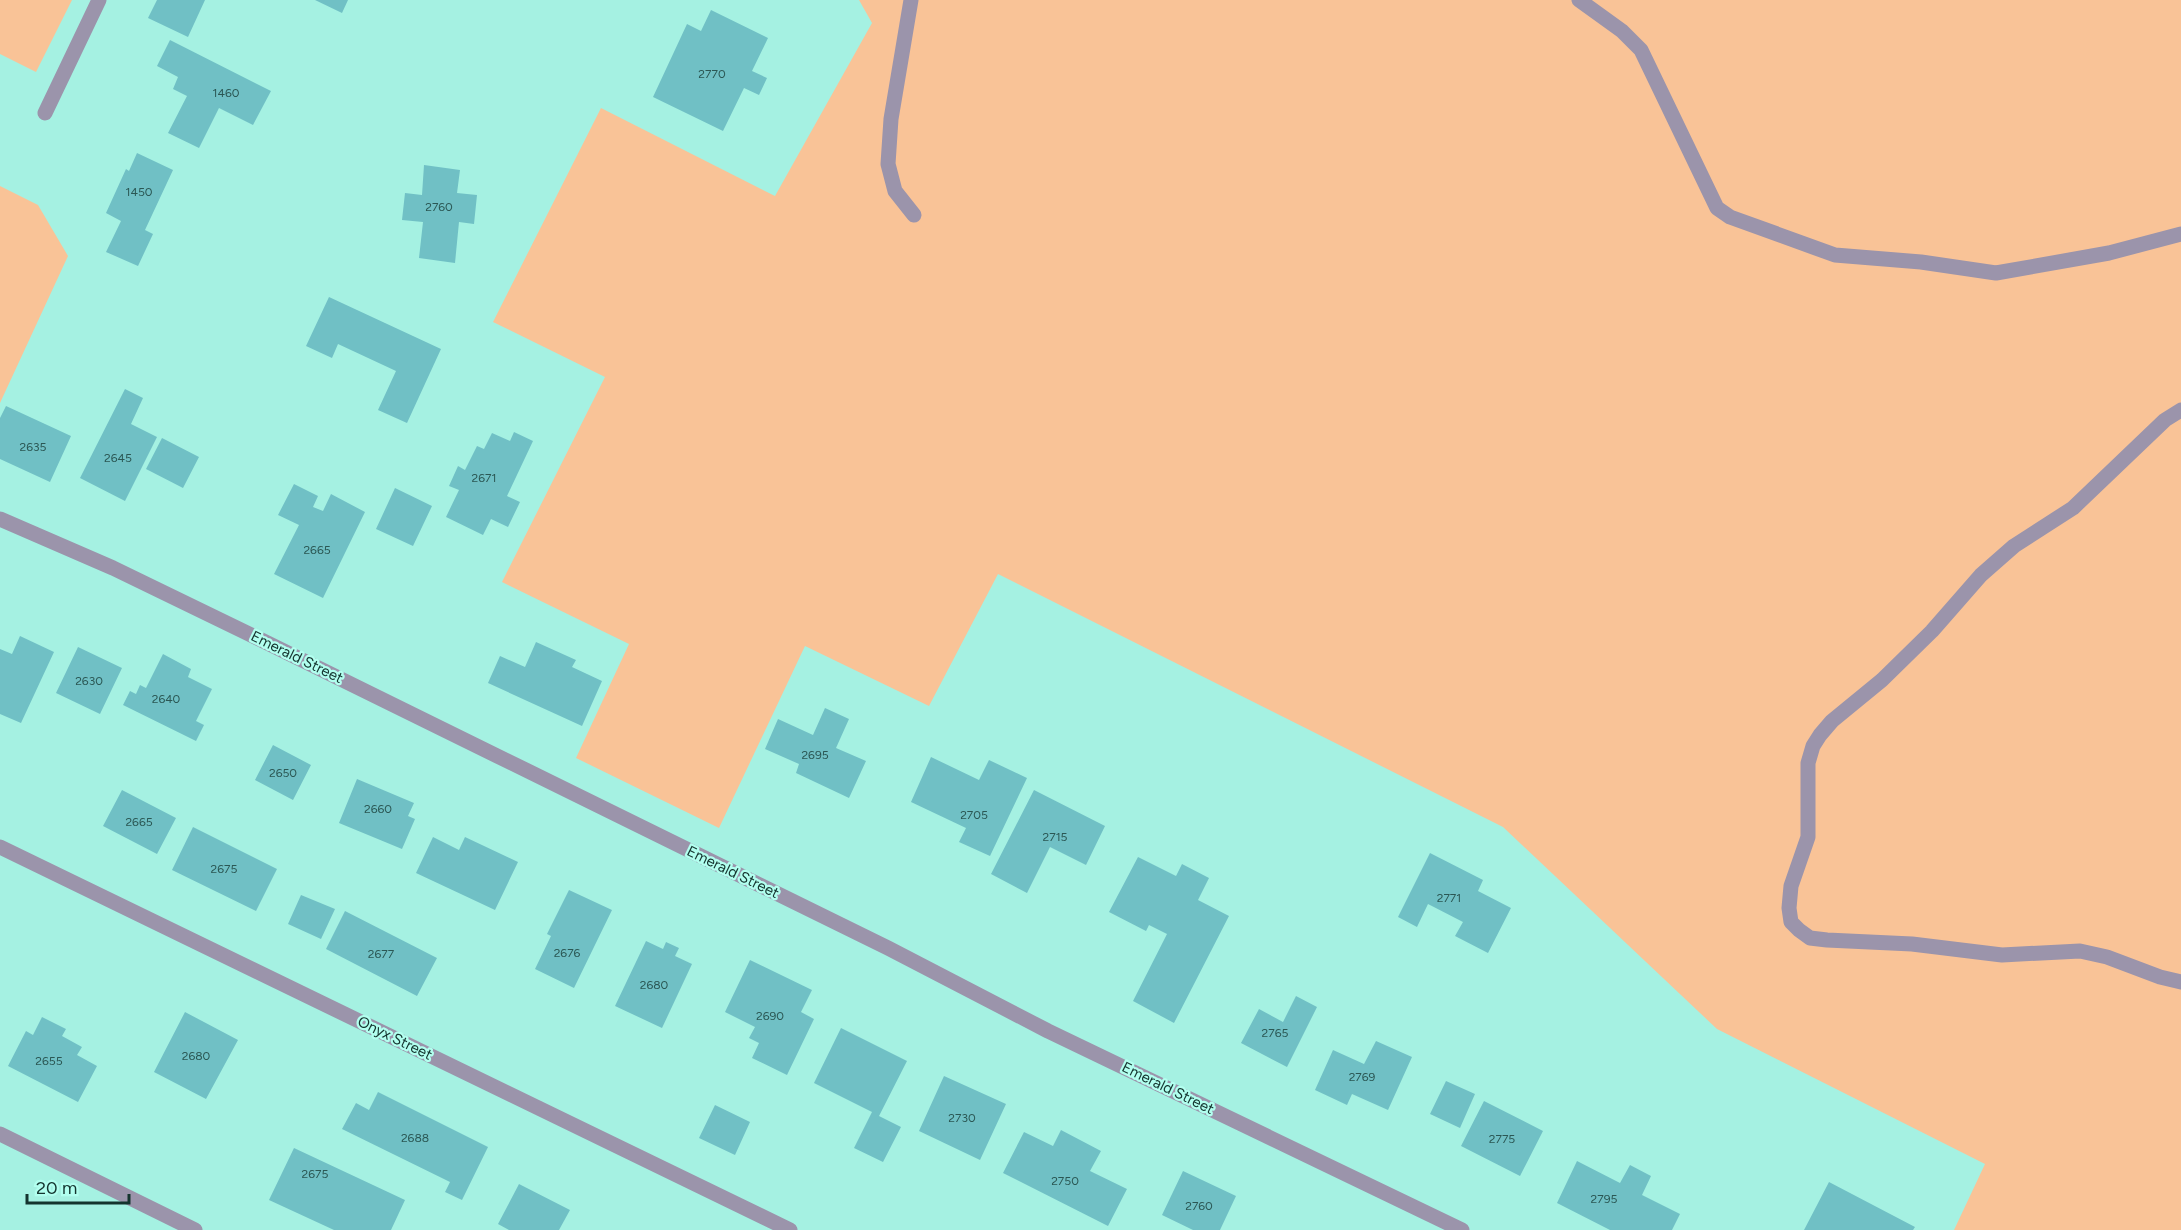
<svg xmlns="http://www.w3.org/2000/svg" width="2181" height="1230" font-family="Figtree,sans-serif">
  <rect width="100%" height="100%" fill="#a5f1e2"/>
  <path fill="#f9c397" d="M0 0H72L36 72 0 54Z
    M859 0H2181V1230H1954L1985 1164 1717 1029 1503 827 998 574 929 706 805 646 719 828 576 758 629 644 502 582 605 377 493 322 601 108 775 196 872 23Z
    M0 186 38 205 68 256 0 403Z"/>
  <path fill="#70c0c5" d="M157 0H205L188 37 148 18Z
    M315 0H348L342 13Z
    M711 10 768 38 752 71 767 78 759 95 744 88 723 131 653 97 687 24 701 31Z
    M170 40 271 91 253 125 219 108 199 148 168 133 187 96 173 89 178 77 157 66Z
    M137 153 173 170 145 230 153 234 138 266 106 252 121 221 106 213 126 169 129 171Z
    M424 165 460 170 457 193 477 195 474 224 459 222 455 263 419 258 423 222 402 220 405 193 422 195Z
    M329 297 441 349 407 423 378 410 396 371 338 344 332 358 306 346Z
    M125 389 143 398 131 424 157 437 125 501 80 478Z
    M6 406 71 436 50 482 0 459V418Z
    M514 432 533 441 507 496 520 502 508 527 491 519 483 535 446 517 459 490 449 486 458 466 465 470 477 446 484 449 492 433 510 441Z
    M162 438 199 457 183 488 146 469Z
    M294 484 318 496 313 507 323 511 331 494 365 512 323 598 274 574 299 525 278 515Z
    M395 488 432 506 413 546 376 529Z
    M20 636 54 652 21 723 0 714V649L12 654Z
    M536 642 576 660 572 667 602 681 582 726 488 683 500 656 525 667Z
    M78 647 122 668 100 714 56 693Z
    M163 654 191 669 188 677 212 689 196 721 204 725 196 741 123 705 130 691 136 694 140 685 146 688Z
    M825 708 849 719 836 748 866 761 849 798 796 773 799 764 765 749 778 719 813 735Z
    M273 745 311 765 293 800 255 780Z
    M931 757 979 780 989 760 1027 778 990 856 959 842 966 828 911 802Z
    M357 779 414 803 408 816 415 819 402 849 339 823Z
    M122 790 176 818 157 854 103 826Z
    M1034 790 1105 826 1086 865 1050 847 1027 893 991 874Z
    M193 827 277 869 256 911 172 870Z
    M433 837 459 850 465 837 518 862 495 910 416 873Z
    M1430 853 1483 880 1478 891 1511 908 1488 953 1455 936 1463 922 1428 904 1417 927 1398 917Z
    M1138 857 1176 876 1182 864 1209 878 1198 900 1229 916 1174 1023 1133 1001 1167 934 1149 925 1146 931 1109 912Z
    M569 890 612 910 574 988 535 969 551 936 547 934Z
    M301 895 335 909 321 939 288 924Z
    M345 911 437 958 417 996 326 949Z
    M646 941 663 949 666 942 679 948 675 956 692 964 662 1028 615 1006Z
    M750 960 812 990 801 1012 814 1019 787 1075 752 1058 759 1043 749 1038 755 1027 725 1012Z
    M1296 996 1317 1007 1287 1067 1241 1043 1259 1009 1283 1022Z
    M185 1012 238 1040 206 1099 154 1072Z
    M42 1017 66 1029 62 1036 82 1047 77 1055 97 1066 78 1102 8 1066 26 1031 33 1035Z
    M841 1028 907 1061 879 1116 901 1127 883 1162 854 1148 872 1112 814 1083Z
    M1376 1041 1412 1057 1388 1110 1352 1094 1347 1105 1315 1090 1333 1050 1364 1064Z
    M944 1076 1006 1104 980 1160 919 1131Z
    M1446 1081 1475 1094 1460 1128 1430 1114Z
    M378 1092 488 1147 462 1200 445 1192 450 1182 342 1129 356 1103 369 1110Z
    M1484 1101 1543 1131 1520 1176 1461 1146Z
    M715 1105 750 1122 735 1155 699 1138Z
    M1061 1130 1101 1151 1090 1171 1127 1189 1108 1226 1003 1173 1024 1132 1053 1146Z
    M294 1148 405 1200 391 1230H334L269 1200Z
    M1577 1161 1620 1183 1630 1165 1651 1176 1642 1195 1680 1214 1672 1230H1610L1557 1203Z
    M1183 1171 1236 1196 1220 1230H1193L1162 1215Z
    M1829 1182 1915 1227 1913 1230H1804Z
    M519 1184 570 1210 559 1230H509L498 1224Z"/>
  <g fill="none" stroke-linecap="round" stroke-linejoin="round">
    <path stroke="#9b94ab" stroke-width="15" d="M911 0 891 119 888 164 895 191 914 215
      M1579 0 1622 31 1641 50 1717 208 1730 217 1835 255 1921 262 1996 273 2109 253 2181 234
      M45 113 99 0
      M2181 410 2165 420 2073 508 2014 546 1981 575 1932 631 1882 680 1832 721 1820 735 1813 746 1808 763V837L1791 886 1789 908 1791 922 1799 930 1810 938 1827 940 1912 944 2002 955 2080 951 2107 957 2160 977 2181 982
      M0 519 113 568 247 633 888 948 1048 1031 1462 1230
      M0 847 790 1230
      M0 1134 195 1230"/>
  </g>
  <g text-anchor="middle" stroke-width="4.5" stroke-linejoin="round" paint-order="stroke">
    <g font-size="12" fill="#2b5754">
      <text x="712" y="78">2770</text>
      <text x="226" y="97">1460</text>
      <text x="139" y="196">1450</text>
      <text x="439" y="211">2760</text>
      <text x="33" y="451">2635</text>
      <text x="118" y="462">2645</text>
      <text x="484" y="482">2671</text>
      <text x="317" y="554">2665</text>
      <text x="89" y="685">2630</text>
      <text x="166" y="703">2640</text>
      <text x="815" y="759">2695</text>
      <text x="283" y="777">2650</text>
      <text x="378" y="813">2660</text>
      <text x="974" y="819">2705</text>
      <text x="139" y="826">2665</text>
      <text x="1055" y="841">2715</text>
      <text x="224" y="873">2675</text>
      <text x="1449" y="902">2771</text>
      <text x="567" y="957">2676</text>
      <text x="381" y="958">2677</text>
      <text x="654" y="989">2680</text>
      <text x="770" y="1020">2690</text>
      <text x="1275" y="1037">2765</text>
      <text x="196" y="1060">2680</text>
      <text x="49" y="1065">2655</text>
      <text x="1362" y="1081">2769</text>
      <text x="962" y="1122">2730</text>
      <text x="415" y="1142">2688</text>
      <text x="1502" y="1143">2775</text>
      <text x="315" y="1178">2675</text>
      <text x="1065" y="1185">2750</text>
      <text x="1604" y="1203">2795</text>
      <text x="1199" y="1210">2760</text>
    </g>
    <g font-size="15" fill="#14342e" stroke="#b2ffef">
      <text transform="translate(297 657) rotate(26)" y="5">Emerald Street</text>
      <text transform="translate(733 872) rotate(26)" y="5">Emerald Street</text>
      <text transform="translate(395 1038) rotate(26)" y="5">Onyx Street</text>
      <text transform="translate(1168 1088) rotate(26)" y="5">Emerald Street</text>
    </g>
  </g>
  <path d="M27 1194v9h102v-9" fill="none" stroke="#14342e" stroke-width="3"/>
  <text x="36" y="1194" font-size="18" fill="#14342e" stroke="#b2ffef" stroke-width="4.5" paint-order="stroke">20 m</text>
</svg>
